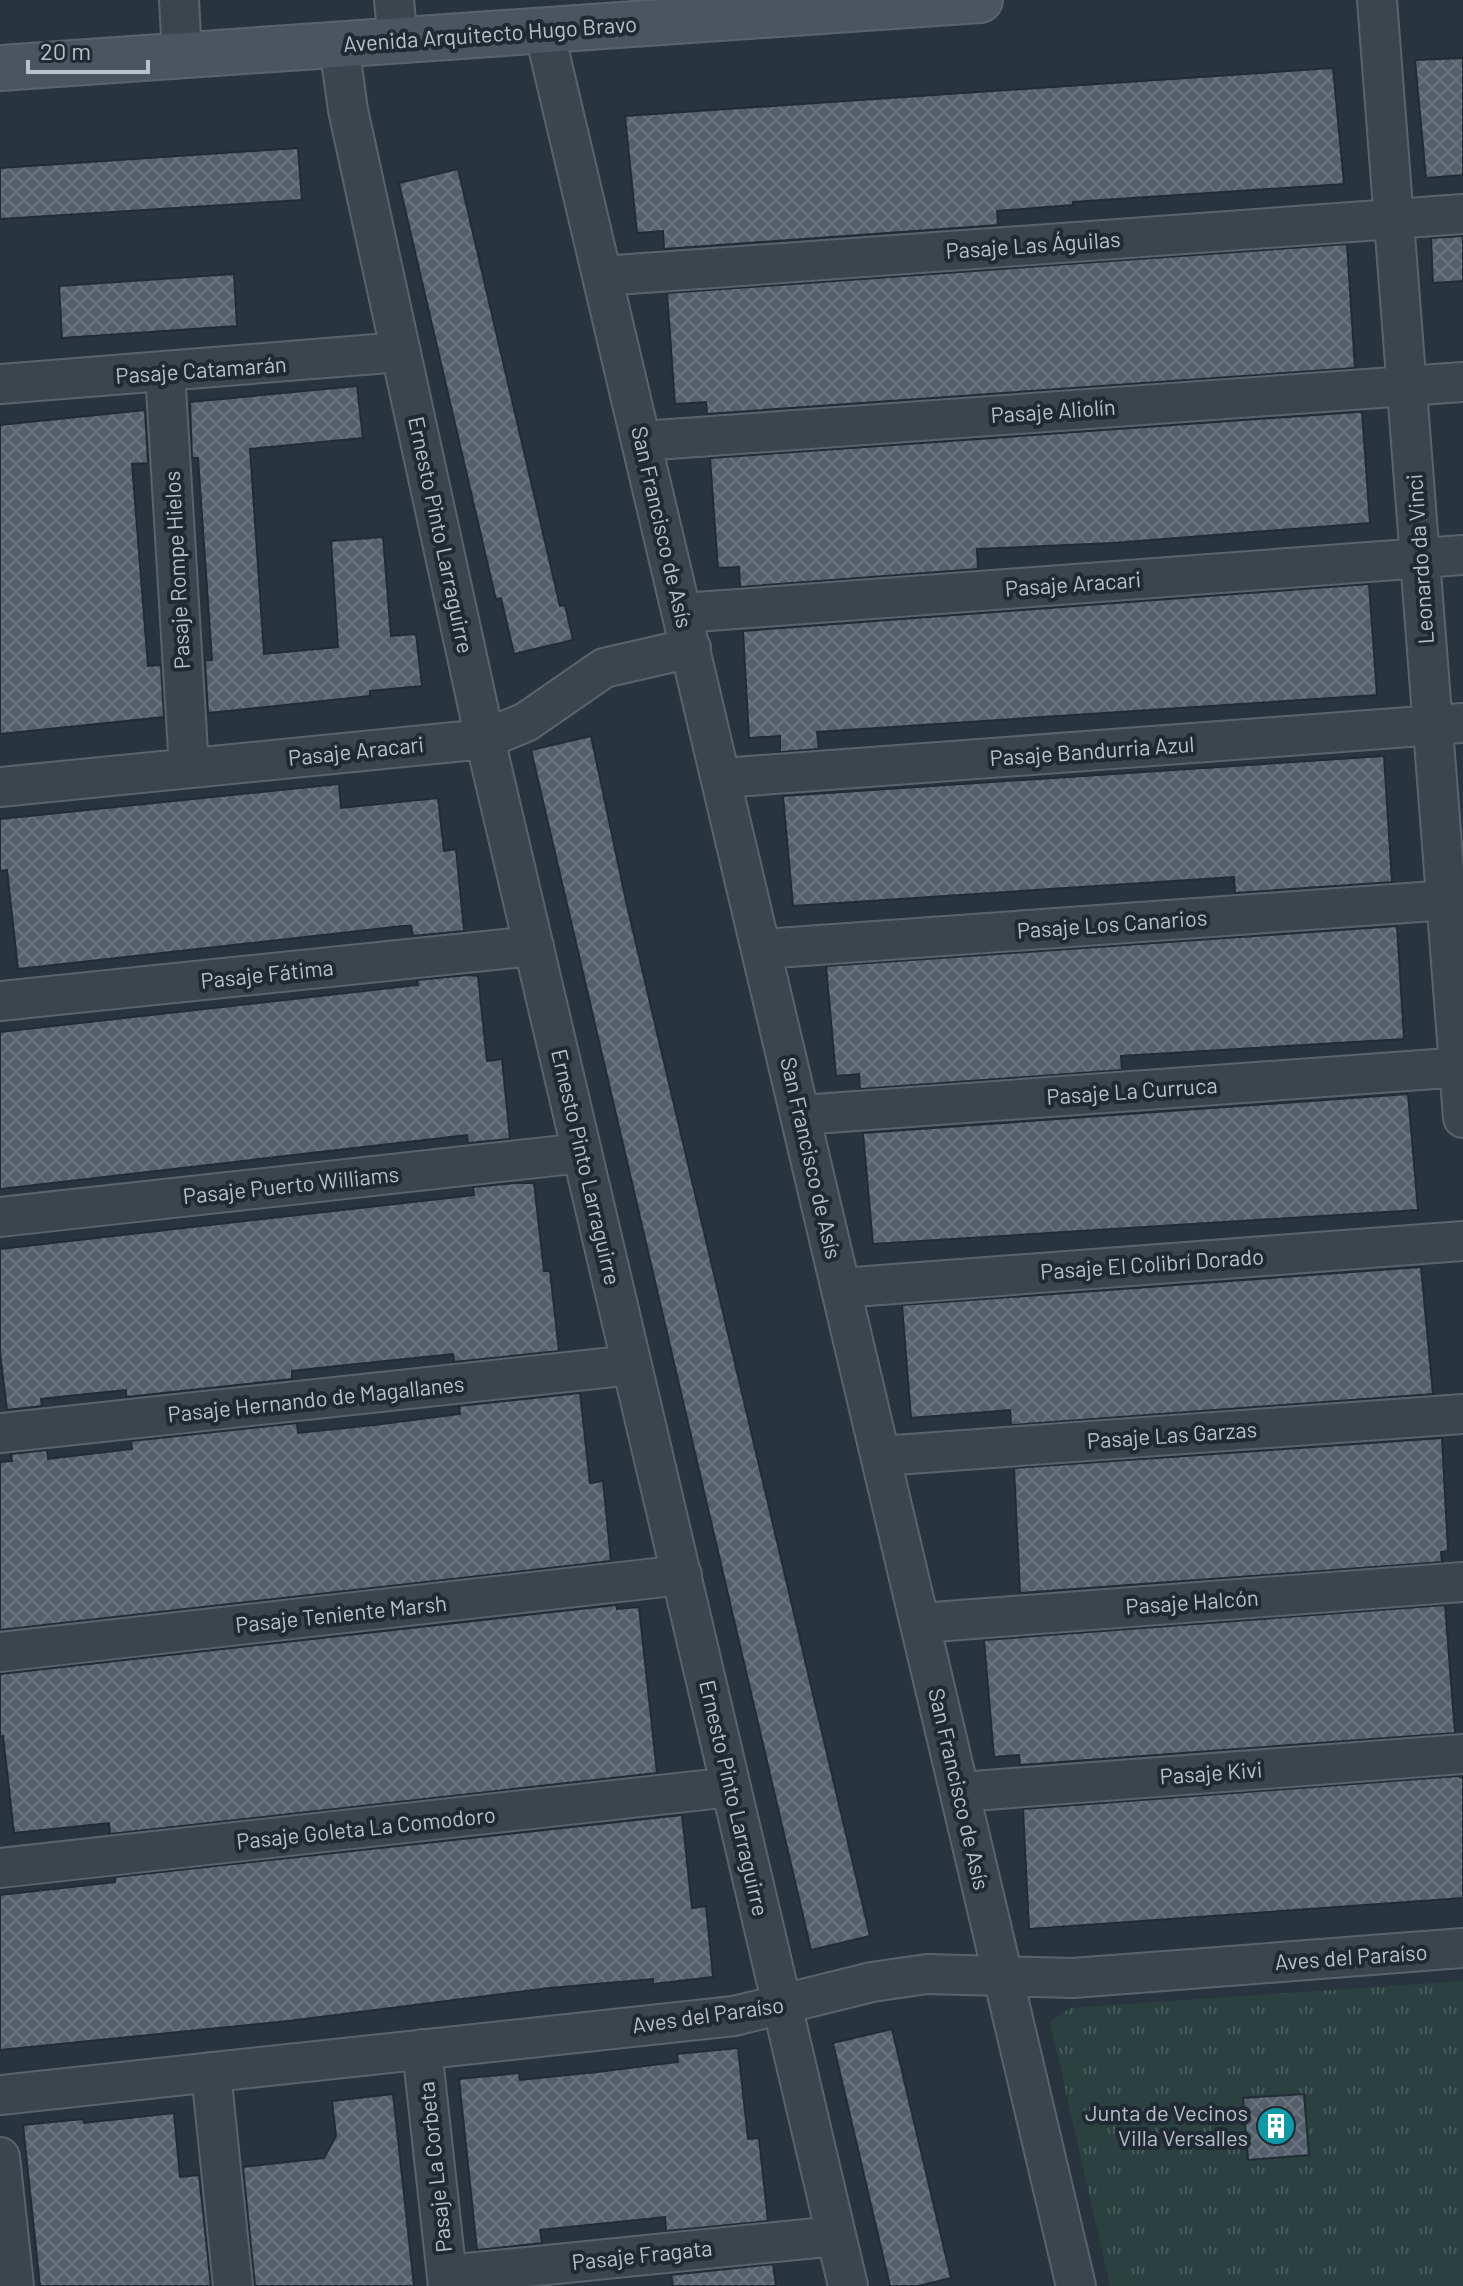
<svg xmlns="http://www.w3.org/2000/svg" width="1463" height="2286" font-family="Barlow,sans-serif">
  <defs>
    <pattern id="park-tufts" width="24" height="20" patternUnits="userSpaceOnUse" patternTransform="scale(2)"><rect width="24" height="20" fill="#2b4140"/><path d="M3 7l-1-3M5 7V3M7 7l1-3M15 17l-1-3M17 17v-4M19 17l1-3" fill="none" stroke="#485b5a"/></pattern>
    <pattern id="building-cross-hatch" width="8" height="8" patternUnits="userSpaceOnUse" patternTransform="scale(2)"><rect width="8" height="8" fill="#545f6b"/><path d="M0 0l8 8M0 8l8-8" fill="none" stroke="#6a747f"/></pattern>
  </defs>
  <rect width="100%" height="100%" fill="#28343e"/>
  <path fill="url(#park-tufts)" d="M1463 1981V2286H1110L1050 2022 1070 2008Z"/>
  <path fill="url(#building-cross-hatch)" stroke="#232c35" stroke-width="2" d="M1463 58V175L1426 178 1415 60Z
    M1333 68 1344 184 1073 202V205L997 211 998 225 664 249 663 231 637 233 625 116Z
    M298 148 302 200 0 219V168Z
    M458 169 560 606 565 605 573 640 514 654 501 598 496 600 399 183Z
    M1463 236V281L1433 283 1431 238Z
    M1347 244 1355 368 707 414 706 402 675 404 667 293Z
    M234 274 237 326 62 338 59 286Z
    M357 386 363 438 250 449 264 654 338 647 331 541 383 537 391 636 416 634 422 686 370 691V696L208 713 205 660H212L198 458H192L190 402Z
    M145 410 148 463 132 464 148 666 161 665 164 717 0 734V425Z
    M1358 412H1362L1370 523 1113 543 977 549 978 569 740 587 739 567 718 568 710 458Z
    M1369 584 1377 695 817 732 819 749 780 752V736L749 738 743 631Z
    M591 736 626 901 870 1936 811 1950 531 750Z
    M1384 756 1392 882 1235 893 1234 877 793 906 783 796Z
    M339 784 341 808 438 798 444 851 456 849 464 931 413 936 411 926H403L18 969 7 870 0 871V819Z
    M1397 926 1404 1039 1121 1056 1122 1070 860 1089 859 1074 836 1076 826 966Z
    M468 975 478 976 487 1061 502 1059 510 1139 468 1143 467 1135 0 1189V1032L418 985 417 980Z
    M1408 1094 1418 1210 873 1244 863 1133Z
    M515 1183H534L544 1271H550L559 1351 454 1362 453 1354 337 1366 292 1371V1379L126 1397V1390L87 1394 41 1399 42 1406 7 1410 0 1352V1249L474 1195 473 1187Z
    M1421 1267 1433 1394 1011 1425 1010 1410 911 1418 902 1305Z
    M580 1393 590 1483 603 1481 611 1561 0 1630V1462L12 1461 11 1454 47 1450 48 1459 132 1449 131 1441 297 1423 298 1433 374 1425 460 1414 459 1406Z
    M1442 1438 1448 1551 1441 1552 1442 1562 1020 1593 1014 1468Z
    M616 1605 617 1609 639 1607 657 1773 110 1834 109 1823 14 1833 3 1736 0 1737V1674Z
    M1445 1605 1455 1733 1020 1765 1019 1755 994 1757 984 1640Z
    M1458 1776 1463 1778V1898L1029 1929 1023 1809Z
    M682 1815 692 1908 706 1906 713 1977 653 1984V1979L549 1988 288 2021 0 2050V1895L115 1882V1877Z
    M892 2029 951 2278 918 2286H890L833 2043Z
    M738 2048 748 2139 759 2138 768 2221 666 2231 665 2217 540 2230 542 2243 477 2250 459 2079 519 2073 520 2080 597 2072 678 2062 677 2054Z
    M393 2094 414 2286H255L243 2167 324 2158 336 2136 332 2101Z
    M1304 2094 1309 2155 1248 2160 1243 2098Z
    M174 2113 180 2177 199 2175 211 2286H40L23 2125 83 2119 84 2123Z
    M773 2264 776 2286H673L671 2275Z"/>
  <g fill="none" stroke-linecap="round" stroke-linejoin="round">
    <g stroke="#5a636c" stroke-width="42">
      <path id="street" d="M179 0 182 55
        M394 0 398 41
        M1377 0 1463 1118
        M544 30 1076 2286
        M339 45 348 110 485 739 848 2286
        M602 276 1463 214
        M165 372 189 768
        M0 384 401 352
        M642 441 1463 382
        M683 613 1463 555
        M722 778 1463 723
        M0 787 485 739 526 722 604 668 691 648
        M762 949 1463 899
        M0 1001 534 946
        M801 1115 1463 1067
        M0 1217 582 1153
        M841 1288 1463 1241
        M0 1433 632 1365
        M881 1456 1463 1414
        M920 1623 1463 1582
        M0 1652 682 1575
        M960 1792 1463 1754
        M0 1868 731 1787
        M422 2049 448 2286
        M211 2072 233 2286
        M0 2095 734 2016 872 1982 927 1974 1073 1978 1463 1948
        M0 2157 14 2286
        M447 2275 836 2236"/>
    </g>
    <g stroke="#5a636c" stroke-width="48">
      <path id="secondary" d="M0 68 980 0"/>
    </g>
    <use href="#street" stroke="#3c454e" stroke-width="38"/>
    <use href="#secondary" stroke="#4b5561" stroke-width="44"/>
  </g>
  <defs>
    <g id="building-disc" transform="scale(2)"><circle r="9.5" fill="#0f9aa8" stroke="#212a33"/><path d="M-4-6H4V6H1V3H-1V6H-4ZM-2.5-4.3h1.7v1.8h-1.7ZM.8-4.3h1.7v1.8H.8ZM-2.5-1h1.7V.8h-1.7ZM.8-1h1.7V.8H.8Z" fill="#fff"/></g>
  </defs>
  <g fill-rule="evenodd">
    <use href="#building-disc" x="1276" y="2126"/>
  </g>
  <g text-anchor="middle" stroke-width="8" stroke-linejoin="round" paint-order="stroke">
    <g font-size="22" fill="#b9c0c9" stroke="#212a33">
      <text transform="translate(490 34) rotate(-4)" y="8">Avenida Arquitecto Hugo Bravo</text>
      <text transform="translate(1033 245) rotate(-4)" y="8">Pasaje Las Águilas</text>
      <text transform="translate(201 370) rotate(-4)" y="8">Pasaje Catamarán</text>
      <text transform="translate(1053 411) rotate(-4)" y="8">Pasaje Aliolín</text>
      <text transform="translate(662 527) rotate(77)" y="8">San Francisco de Asís</text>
      <text transform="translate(441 535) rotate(78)" y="8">Ernesto Pinto Larraguirre</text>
      <text transform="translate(1420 559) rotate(-94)" y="8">Leonardo da Vinci</text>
      <text transform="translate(177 570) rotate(-93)" y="8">Pasaje Rompe Hielos</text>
      <text transform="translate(1073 584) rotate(-4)" y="8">Pasaje Aracari</text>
      <text transform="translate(356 751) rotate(-6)" y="8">Pasaje Aracari</text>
      <text transform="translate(1092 751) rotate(-4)" y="8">Pasaje Bandurria Azul</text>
      <text transform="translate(1112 924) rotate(-4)" y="8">Pasaje Los Canarios</text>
      <text transform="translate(267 974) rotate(-6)" y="8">Pasaje Fátima</text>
      <text transform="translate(1132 1091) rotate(-4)" y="8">Pasaje La Curruca</text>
      <text transform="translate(811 1158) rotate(77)" y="8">San Francisco de Asís</text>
      <text transform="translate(586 1167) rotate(77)" y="8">Ernesto Pinto Larraguirre</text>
      <text transform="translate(291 1185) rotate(-6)" y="8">Pasaje Puerto Williams</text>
      <text transform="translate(1152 1264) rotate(-4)" y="8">Pasaje El Colibrí Dorado</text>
      <text transform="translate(316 1399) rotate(-6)" y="8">Pasaje Hernando de Magallanes</text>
      <text transform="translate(1172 1435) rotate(-4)" y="8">Pasaje Las Garzas</text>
      <text transform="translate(1192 1602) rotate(-4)" y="8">Pasaje Halcón</text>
      <text transform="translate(341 1614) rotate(-6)" y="8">Pasaje Teniente Marsh</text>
      <text transform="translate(1211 1773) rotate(-4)" y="8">Pasaje Kivi</text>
      <text transform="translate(959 1789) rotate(77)" y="8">San Francisco de Asís</text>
      <text transform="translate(734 1798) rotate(77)" y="8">Ernesto Pinto Larraguirre</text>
      <text transform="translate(366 1828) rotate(-6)" y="8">Pasaje Goleta La Comodoro</text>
      <text transform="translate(1351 1957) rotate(-4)" y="8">Aves del Paraíso</text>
      <text transform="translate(708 2015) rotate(-8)" y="8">Aves del Paraíso</text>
      <text transform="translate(435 2167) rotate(-96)" y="8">Pasaje La Corbeta</text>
      <text transform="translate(642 2255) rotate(-6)" y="8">Pasaje Fragata</text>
    </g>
    <g font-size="22" fill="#b9c0c9" stroke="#212a33" text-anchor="end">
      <text x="1248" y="2121">Junta de Vecinos<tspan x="1248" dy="25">Villa Versalles</tspan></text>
    </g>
  </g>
  <path d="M28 60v12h120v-12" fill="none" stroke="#b9c0c9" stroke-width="4"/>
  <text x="40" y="60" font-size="24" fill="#b9c0c9" stroke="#212a33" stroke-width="6" paint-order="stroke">20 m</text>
</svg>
